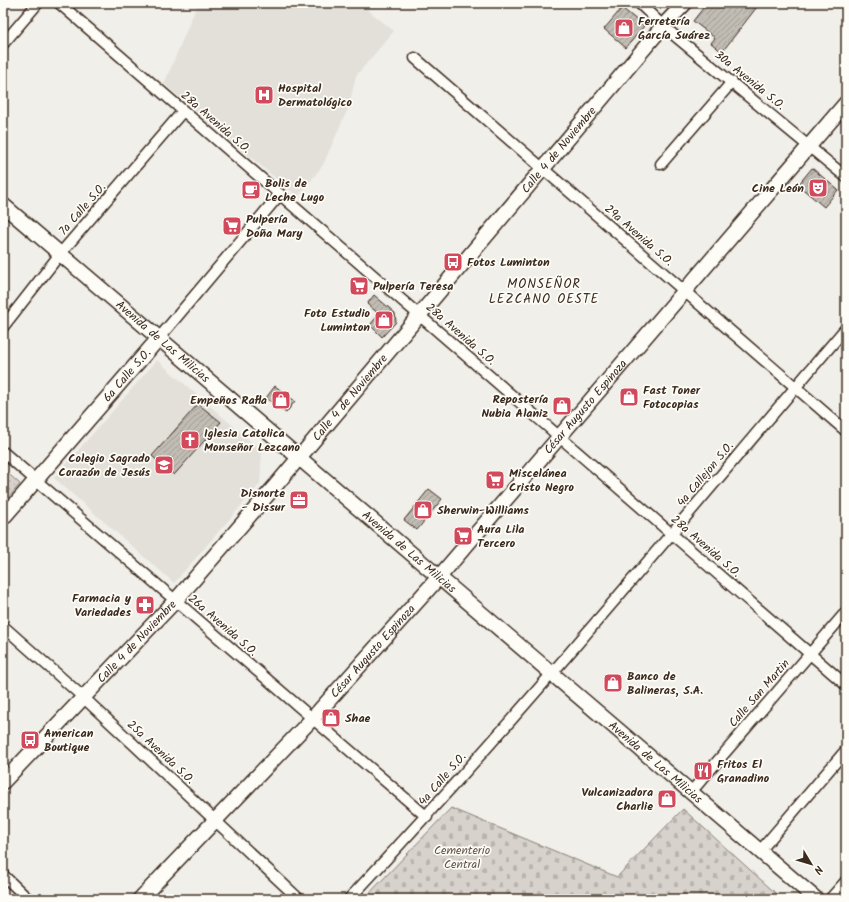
<svg xmlns="http://www.w3.org/2000/svg" width="849" height="902" font-family="Kalam,sans-serif">
  <defs>
    <pattern id="grass-dots" width="8" height="8" patternUnits="userSpaceOnUse"><rect width="8" height="8" fill="#d7d2cc"/><path d="M2 2h.1M6 6h.1" fill="none" stroke="#b9b4af" stroke-width="1.8" stroke-linecap="round"/></pattern>
    <pattern id="cemetery-stones" width="16" height="16" patternUnits="userSpaceOnUse"><rect width="16" height="16" fill="#d7d2cc"/><path d="M2 7V4a2 2 0 0 1 4 0v3zM10 15v-3a2 2 0 0 1 4 0v3z" fill="#b9b4af"/></pattern>
    <pattern id="building-hatch" width="6" height="6" patternUnits="userSpaceOnUse"><rect width="6" height="6" fill="#c1bcb4"/><path d="M-1 1l2-2M0 6l6-6M5 7l2-2" fill="none" stroke="#9e9992"/></pattern>
  </defs>
  <rect width="100%" height="100%" fill="#f1efea"/>
  <filter id="ink" filterUnits="userSpaceOnUse"><feTurbulence type="fractalNoise" baseFrequency=".025" numOctaves="2"/><feDisplacementMap in="SourceGraphic" scale="8" xChannelSelector="R" yChannelSelector="G"/><feConvolveMatrix kernelMatrix="1 2 1 2 8 2 1 2 1" color-interpolation-filters="sRGB"/></filter>
  <g filter="url(#ink)">
    <path fill="#e3e0da" d="M198 3H359L394 31 356 76 349 106 323 165 298 197 164 84Z
      M157 360 262 451 260 484 174 583 54 478Z"/>
    <path fill="url(#grass-dots)" stroke="#897e75" d="M3 469 20 484 3 504Z"/>
    <path fill="url(#cemetery-stones)" stroke="#897e75" d="M451 808 617 877 683 809 782 899H364Z"/>
    <path fill="url(#building-hatch)" stroke="#3b2a1e" d="M707 3H760L722 52 711 43 715 38 693 21Z
      M622 8 644 26 626 48 604 29Z
      M812 168 838 190 824 207 798 185Z
      M374 295 395 313 396 322 382 337 370 325 379 314 367 304Z
      M275 386 295 401 286 413 266 398Z
      M198 404 221 422 174 475 152 456Z
      M429 489 442 499 417 530 404 520Z"/>
    <g fill="none" stroke-linecap="round" stroke-linejoin="round">
      <g stroke="#3b2a1e" stroke-width="13">
        <path id="street" d="M59 3 846 685
          M639 3 663 26 846 177
          M3 44 38 3
          M415 58 846 431
          M661 164 732 82
          M3 327 60 254 183 111
          M159 338 280 194
          M3 452 427 817
          M3 626 83 697 299 899
          M691 792 846 612
          M760 851 846 750
          M3 875 28 899
          M349 899C522 715 682 520 846 328
          M830 899 846 881"/>
      </g>
      <g stroke="#3b2a1e" stroke-width="17">
        <g id="secondary">
          <path id="s1" d="M3 205 816 899"/>
          <path id="s2" d="M3 518 159 338"/>
          <path id="s3" d="M3 782 176 600 276 485 663 26 685 3"/>
          <path id="s4" d="M140 899 312 719 439 577 846 103"/>
        </g>
      </g>
      <use href="#street" stroke="#fdfcf7" stroke-width="10"/>
      <use href="#secondary" stroke="#fdfcf7" stroke-width="14"/>
    </g>
  </g>
  <defs>
    <g id="shop-square" transform="scale(1)"><rect x="-9" y="-9" width="18" height="18" rx="4" fill="#d1495b" stroke="#fdfcf7"/><path d="M-5-2.5h2.3a2.7 3.5 0 0 1 5.4 0H5L5.5 6h-11ZM-1.5-2.5h3a1.5 2.3 0 0 0-3 0Z" fill="#fff"/></g>
    <g id="hospital-square" transform="scale(1)"><rect x="-9" y="-9" width="18" height="18" rx="4" fill="#d1495b" stroke="#fdfcf7"/><path d="M-5-5h3v3.5h4V-5h3V5h-3V1.5h-4V5h-3Z" fill="#fff"/></g>
    <g id="theatre-square" transform="scale(1)"><rect x="-9" y="-9" width="18" height="18" rx="4" fill="#d1495b" stroke="#fdfcf7"/><path d="M-5-5.5Q0-4 5-5.5V0Q5 5 0 6Q-5 5-5 0ZM-3.3-2.5H-1v1.5H-3.3ZM1-2.5H3.3v1.5H1ZM-2.8 1Q0 5.5 2.8 1Z" fill="#fff"/></g>
    <g id="cafe-square" transform="scale(1)"><rect x="-9" y="-9" width="18" height="18" rx="4" fill="#d1495b" stroke="#fdfcf7"/><path d="M-5.5-4.5H6V0H3Q3 3.5 0 3.5H-2.5Q-5.5 3.5-5.5 0ZM3-3.2v2h1.7v-2ZM-6 4.5H4V6H-6Z" fill="#fff"/></g>
    <g id="supermarket-square" transform="scale(1)"><rect x="-9" y="-9" width="18" height="18" rx="4" fill="#d1495b" stroke="#fdfcf7"/><path d="M-6-5.5h2.5l.6 2H6L4.5 2H-2.5L-4.4-4H-6ZM-1.5 3.2a1.3 1.3 0 1 0 .1 0ZM3 3.2a1.3 1.3 0 1 0 .1 0Z" fill="#fff"/></g>
    <g id="bus-square" transform="scale(1)"><rect x="-9" y="-9" width="18" height="18" rx="4" fill="#d1495b" stroke="#fdfcf7"/><path d="M-5-6H5V4H4V6H2V4H-2V6H-4V4H-5ZM-3.5-4V0h7V-4ZM-3.5 1.2v1.5H-2V1.2ZM2 1.2v1.5H3.5V1.2Z" fill="#fff"/></g>
    <g id="church-square" transform="scale(1)"><rect x="-9" y="-9" width="18" height="18" rx="4" fill="#d1495b" stroke="#fdfcf7"/><path d="M-1.2-6h2.4v3.5h3.3v2.4h-3.3V6h-2.4V-.1h-3.3v-2.4h3.3Z" fill="#fff"/></g>
    <g id="school-square" transform="scale(1)"><rect x="-9" y="-9" width="18" height="18" rx="4" fill="#d1495b" stroke="#fdfcf7"/><path d="M0-5L7-2L0 1L-7-2ZM-4 1L0 2.5L4 1V4Q0 6-4 4Z" fill="#fff"/></g>
    <g id="office-square" transform="scale(1)"><rect x="-9" y="-9" width="18" height="18" rx="4" fill="#d1495b" stroke="#fdfcf7"/><path d="M-6-3h4V-5.5h4V-3h4V5H-6ZM-1-4.5V-3h2v-1.5ZM-6 0V1H6V0Z" fill="#fff"/></g>
    <g id="pharmacy-square" transform="scale(1)"><rect x="-9" y="-9" width="18" height="18" rx="4" fill="#d1495b" stroke="#fdfcf7"/><path d="M-2-6h4v4h4v4h-4v4h-4v-4h-4v-4h4Z" fill="#fff"/></g>
    <g id="restaurant-square" transform="scale(1)"><rect x="-9" y="-9" width="18" height="18" rx="4" fill="#d1495b" stroke="#fdfcf7"/><path d="M-5-6h1v4h1v-4h1v4h1v-4h1v5L-1.5 .5V6h-2V.5L-5-1ZM5-6V6H3V1.5H1.5Q1.5-4 5-6Z" fill="#fff"/></g>
  </defs>
  <g fill-rule="evenodd">
    <use href="#shop-square" x="624" y="28"/>
    <use href="#hospital-square" x="264" y="95"/>
    <use href="#theatre-square" x="818" y="188"/>
    <use href="#cafe-square" x="251" y="190"/>
    <use href="#supermarket-square" x="232" y="226"/>
    <use href="#bus-square" x="453" y="262"/>
    <use href="#supermarket-square" x="359" y="286"/>
    <use href="#shop-square" x="384" y="320"/>
    <use href="#shop-square" x="629" y="397"/>
    <use href="#shop-square" x="281" y="400"/>
    <use href="#shop-square" x="562" y="406"/>
    <use href="#church-square" x="190" y="440"/>
    <use href="#school-square" x="164" y="465"/>
    <use href="#supermarket-square" x="495" y="480"/>
    <use href="#office-square" x="299" y="500"/>
    <use href="#shop-square" x="423" y="510"/>
    <use href="#supermarket-square" x="463" y="536"/>
    <use href="#pharmacy-square" x="145" y="605"/>
    <use href="#shop-square" x="613" y="683"/>
    <use href="#shop-square" x="331" y="718"/>
    <use href="#bus-square" x="30" y="740"/>
    <use href="#restaurant-square" x="703" y="771"/>
    <use href="#shop-square" x="667" y="799"/>
  </g>
  <g text-anchor="middle" stroke-width="3.5" stroke-linejoin="round" paint-order="stroke">
    <g font-size="12" font-weight="bold" fill="#3b2a1e" stroke="#fdfcf7" text-anchor="start">
      <text x="638" y="25">Ferretería<tspan x="638" dy="14">García Suárez</tspan></text>
      <text x="278" y="92">Hospital<tspan x="278" dy="14">Dermatológico</tspan></text>
      <text x="265" y="187">Bolis de<tspan x="265" dy="14">Leche Lugo</tspan></text>
      <text x="804" y="192" text-anchor="end">Cine León</text>
      <text x="246" y="223">Pulpería<tspan x="246" dy="14">Doña Mary</tspan></text>
      <text x="467" y="266">Fotos Luminton</text>
      <text x="373" y="290">Pulpería Teresa</text>
      <text x="370" y="317" text-anchor="end">Foto Estudio<tspan x="370" dy="14">Luminton</tspan></text>
      <text x="643" y="394">Fast Toner<tspan x="643" dy="14">Fotocopias</tspan></text>
      <text x="548" y="403" text-anchor="end">Repostería<tspan x="548" dy="14">Nubia Alaniz</tspan></text>
      <text x="267" y="404" text-anchor="end">Empeños Rafla</text>
      <text x="204" y="437">Iglesia Catolica<tspan x="204" dy="14">Monseñor Lezcano</tspan></text>
      <text x="150" y="462" text-anchor="end">Colegio Sagrado<tspan x="150" dy="14">Corazón de Jesús</tspan></text>
      <text x="509" y="477">Miscelánea<tspan x="509" dy="14">Cristo Negro</tspan></text>
      <text x="285" y="497" text-anchor="end">Disnorte<tspan x="285" dy="14">- Dissur</tspan></text>
      <text x="437" y="514">Sherwin-Williams</text>
      <text x="477" y="533">Aura Lila<tspan x="477" dy="14">Tercero</tspan></text>
      <text x="131" y="602" text-anchor="end">Farmacia y<tspan x="131" dy="14">Variedades</tspan></text>
      <text x="627" y="680">Banco de<tspan x="627" dy="14">Balineras, S.A.</tspan></text>
      <text x="345" y="722">Shae</text>
      <text x="44" y="737">American<tspan x="44" dy="14">Boutique</tspan></text>
      <text x="717" y="768">Fritos El<tspan x="717" dy="14">Granadino</tspan></text>
      <text x="653" y="796" text-anchor="end">Vulcanizadora<tspan x="653" dy="14">Charlie</tspan></text>
    </g>
    <g font-size="12" fill="#3b2a1e" stroke="#fdfcf7">
      <text transform="translate(750 80) rotate(39)" y="4">30a Avenida S.O.</text>
      <text transform="translate(216 122) rotate(41)" y="4">28a Avenida S.O.</text>
      <text dy="4" stroke="none"><textPath href="#s3" startOffset="842">Calle 4 de Noviembre</textPath></text>
      <text transform="translate(82 209) rotate(-49)" y="4">7a Calle S.O.</text>
      <text transform="translate(639 235) rotate(41)" y="4">29a Avenida S.O.</text>
      <text transform="translate(461 334) rotate(41)" y="4">28a Avenida S.O.</text>
      <text dy="4" stroke="none"><textPath href="#s1" startOffset="210">Avenida de Las Milicias</textPath></text>
      <text dy="4" stroke="none"><textPath href="#s2" startOffset="189">6a Calle S.O.</textPath></text>
      <text dy="4" stroke="none"><textPath href="#s3" startOffset="518">Calle 4 de Noviembre</textPath></text>
      <text dy="4" stroke="none"><textPath href="#s4" startOffset="664">César Augusto Espinoza</textPath></text>
      <text transform="translate(705 474) rotate(-50)" y="4">4a Callejon S.O.</text>
      <text transform="translate(706 546) rotate(41)" y="4">28a Avenida S.O.</text>
      <text dy="4" stroke="none"><textPath href="#s1" startOffset="534">Avenida de Las Milicias</textPath></text>
      <text transform="translate(223 625) rotate(41)" y="4">26a Avenida S.O.</text>
      <text dy="4" stroke="none"><textPath href="#s3" startOffset="194">Calle 4 de Noviembre</textPath></text>
      <text dy="4" stroke="none"><textPath href="#s4" startOffset="340">César Augusto Espinoza</textPath></text>
      <text transform="translate(759 693) rotate(-49)" y="4">Calle San Martin</text>
      <text transform="translate(161 752) rotate(43)" y="4">25a Avenida S.O.</text>
      <text dy="4" stroke="none"><textPath href="#s1" startOffset="858">Avenida de Las Milicias</textPath></text>
      <text transform="translate(442 779) rotate(-49)" y="4">4a Calle S.O.</text>
    </g>
    <g font-size="12" fill="#62544a" stroke="#fdfcf7">
      <text x="462" y="854">Cementerio<tspan x="462" dy="14">Central</tspan></text>
    </g>
    <g font-size="13" letter-spacing="1" fill="#3b2a1e" stroke="#fdfcf7">
      <text x="544" y="288">MONSEÑOR<tspan x="544" dy="15">LEZCANO OESTE</tspan></text>
    </g>
  </g>
  <rect width="849" height="902" fill="none" stroke="#fdfcf7" stroke-width="16"/>
  <rect x="8" y="8" width="833" height="886" fill="none" stroke="#3b2a1e" stroke-width="1.5" filter="url(#ink)"/>
  <g transform="translate(811 864) rotate(128)" stroke="#fdfcf7" stroke-width="3" paint-order="stroke">
  <path d="M0-3L7 15L0 10L-7 15Z" fill="#3b2a1e"/>
  <text y="-6" font-size="11" font-weight="bold" text-anchor="middle" fill="#3b2a1e">N</text>
  </g>
</svg>
